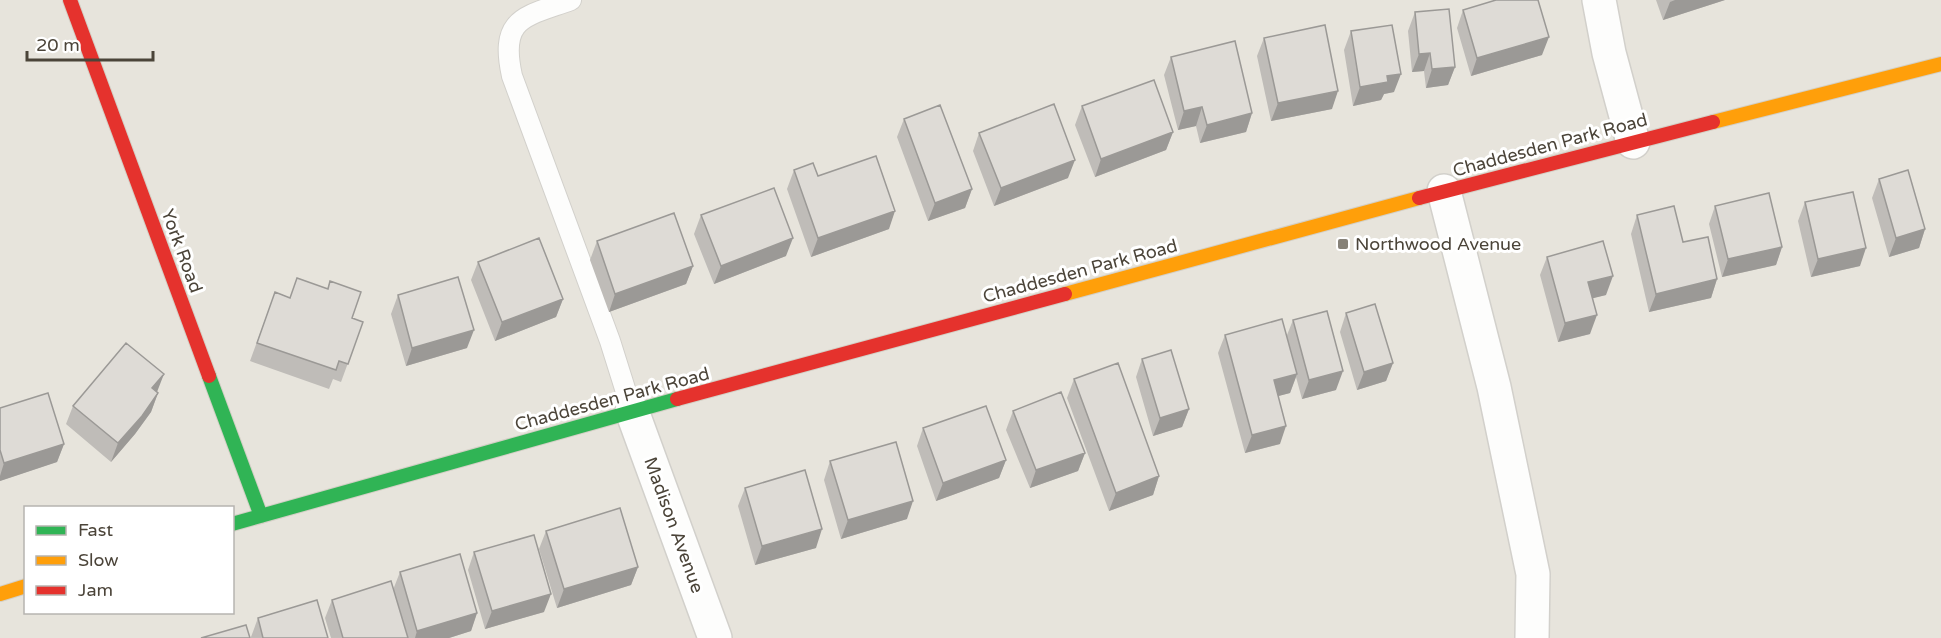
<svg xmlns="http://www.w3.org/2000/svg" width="1941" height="638" font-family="'Varela Round',sans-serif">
  <rect width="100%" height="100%" fill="#f4f2ee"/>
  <path fill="#e7e4dc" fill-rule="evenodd" d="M0 0H1941V638H0ZM26 508H232V612H26Z"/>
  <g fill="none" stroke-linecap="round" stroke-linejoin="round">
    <g stroke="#d2d0cb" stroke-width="22">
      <path id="lane" d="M571 0C525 17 499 17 512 76L610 341 632 411"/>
    </g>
    <g stroke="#d2d0cb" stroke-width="36">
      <path id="street" d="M1599 0 1609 53 1633 142
        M1444 191 1494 387 1533 574 1532 638
        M632 411 715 638"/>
    </g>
    <g stroke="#d3cfc5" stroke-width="16">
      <path id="fast" d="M209 376 261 516
        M232 524 677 399"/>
    </g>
    <g stroke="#d3cfc5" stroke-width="16">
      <path id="slow" d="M1713 122 1941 64
        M1065 294 1419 198
        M0 594 26 586"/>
    </g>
    <g stroke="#d3cfc5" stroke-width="16">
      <path id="jam" d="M70 0 209 376
        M1419 198 1713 122
        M677 399 1065 294"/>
    </g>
    <use href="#lane" stroke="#fdfdfc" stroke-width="20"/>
    <use href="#street" stroke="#fdfdfc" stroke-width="33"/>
    <use href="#fast" stroke="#30b455" stroke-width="14"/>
    <use href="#slow" stroke="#ff9f0a" stroke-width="14"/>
    <use href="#jam" stroke="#e5322d" stroke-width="14"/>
  </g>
  <path fill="#bfbcb8" d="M1656 0H1725L1663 20Z
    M1463 10 1542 55 1471 76 1457 28Z
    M1415 12 1455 67 1448 85 1426 88 1424 71 1412 72 1408 31Z
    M1351 31 1394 92 1384 94 1381 100 1353 106 1344 50Z
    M1264 38 1332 109 1271 121 1257 56Z
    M1171 57 1252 113 1246 132 1200 143 1196 126 1178 130 1164 75Z
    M1082 106 1173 132 1166 150 1095 177 1075 125Z
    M904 119 972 189 965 208 928 221 897 137Z
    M979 133 1068 178 994 206 973 151Z
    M794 170 818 176 889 229 811 257 787 189Z
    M1879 179 1925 229 1919 248 1889 257 1872 198Z
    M1805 202 1860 266 1811 277 1798 221Z
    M1715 206 1782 247 1776 265 1722 277 1709 224Z
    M701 215 786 256 714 284 694 234Z
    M1637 215 1683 242 1717 279 1711 298 1649 312 1631 234Z
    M597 241 693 266 686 284 609 312 590 260Z
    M1547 257 1606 295 1592 298 1590 334 1558 342 1540 275Z
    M478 262 563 299 556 317 495 341 471 280Z
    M330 281 352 318 363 322 341 382 333 379 329 389 250 361 275 292 290 298 327 289Z
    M398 295 467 348 406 366 391 314Z
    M1346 313 1393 363 1386 381 1357 390 1340 332Z
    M1293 320 1336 390 1302 399 1296 377 1290 393 1278 396 1280 444 1245 453 1218 353 1225 335H1287Z
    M1142 359 1189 409 1182 427 1153 436 1136 377Z
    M1074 379 1159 476 1153 495 1109 511 1067 398Z
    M157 392 158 393 151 412 135 434 111 462 66 424 73 406Z
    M0 408 64 444 57 462 0 481Z
    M1013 411 1085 453 1078 471 1030 488 1006 430Z
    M923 428 1006 460 999 478 936 501 917 446Z
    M830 461 907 519 841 539 824 480Z
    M745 488 816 548 755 565 738 506Z
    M546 531 638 567 631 585 557 608 539 549Z
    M474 552 544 612 485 629 468 570Z
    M400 572 477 613 471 631 449 638H331L325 618 332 600 393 590Z
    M258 618 328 638H251V637Z"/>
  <path fill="#9b9996" d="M1675 0H1725L1663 20 1670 2Z
    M1549 37 1542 55 1471 76 1477 58Z
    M1430 53 1424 71 1412 72 1419 54Z
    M1455 67 1448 85 1426 88 1432 69Z
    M1401 74 1394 92 1384 94 1381 100 1353 106 1360 87 1387 76Z
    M1338 91 1332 109 1271 121 1278 103Z
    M1202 107 1196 126 1178 130 1184 111Z
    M1252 113 1246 132 1200 143 1207 125Z
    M1173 132 1166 150 1095 177 1101 159Z
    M1075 160 1068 178 994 206 1001 188Z
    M972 189 965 208 928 221 935 203Z
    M895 211 889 229 811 257 818 238Z
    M1925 229 1919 248 1889 257 1896 238Z
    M793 238 786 256 714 284 721 266Z
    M1782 247 1776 265 1722 277 1728 259Z
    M1866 248 1860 266 1811 277 1818 259Z
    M693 266 686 284 609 312 615 294Z
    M1613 276 1606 295 1582 301 1588 282Z
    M1717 279 1711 298 1649 312 1656 294Z
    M563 299 556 317 495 341 502 322Z
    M1597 315 1590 334 1558 342 1565 323Z
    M474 330 467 348 406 366 412 348Z
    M1393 363 1386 381 1357 390 1364 372Z
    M1343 371 1336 390 1302 399 1309 380Z
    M164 374 157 392 152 388Z
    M1297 374 1290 393 1267 399 1274 380Z
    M158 393 151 412 135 434 111 462 118 443Z
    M1189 409 1182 427 1153 436 1160 418Z
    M1286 426 1280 444 1245 453 1252 435Z
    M64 444 57 462 0 481V476L4 463Z
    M1085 453 1078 471 1030 488 1036 470Z
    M1006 460 999 478 936 501 943 483Z
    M1159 476 1153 495 1109 511 1116 493Z
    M913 501 907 519 841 539 848 520Z
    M822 529 816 548 755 565 762 546Z
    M638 567 631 585 557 608 564 589Z
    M551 594 544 612 485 629 492 611Z
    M477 613 471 631 449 638H415L417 631Z"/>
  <path fill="#dedbd6" stroke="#9b9996" stroke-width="1.5" d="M1496 0H1538L1549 37 1477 58 1463 10Z
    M1449 9 1455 67 1432 69 1430 53 1419 54 1415 12Z
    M1325 25 1338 91 1278 103 1264 38Z
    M1392 25 1401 74 1387 76 1388 82 1360 87 1351 31Z
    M1235 41 1252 113 1207 125 1202 107 1184 111 1171 57Z
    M1154 80 1173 132 1101 159 1082 106Z
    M1054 104 1075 160 1001 188 979 133Z
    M940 105 972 189 935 203 904 119Z
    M876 156 895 211 818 238 794 170 813 163 818 176Z
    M1908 170 1925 229 1896 238 1879 179Z
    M774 188 793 238 721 266 701 215Z
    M1853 192 1866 248 1818 259 1805 202Z
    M1769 193 1782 247 1728 259 1715 206Z
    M1674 206 1683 242 1708 237 1717 279 1656 294 1637 215Z
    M674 213 693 266 615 294 597 241Z
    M539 238 563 299 502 322 478 262Z
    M1603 241 1613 276 1588 282 1597 315 1565 323 1547 257Z
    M458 277 474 330 412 348 398 295Z
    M297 278 328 289 330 281 361 292 352 318 363 322 348 364 339 361 336 370 257 343 275 292 290 298Z
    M1375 304 1393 363 1364 372 1346 313Z
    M1327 311 1343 371 1309 380 1293 320Z
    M1282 319 1297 374 1274 380 1286 426 1252 435 1225 335Z
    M126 343 164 374 152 388 158 393 142 416 118 443 73 406Z
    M1171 350 1189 409 1160 418 1142 359Z
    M1118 363 1159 476 1116 493 1074 379Z
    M1061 392 1085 453 1036 470 1013 411Z
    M48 393 64 444 4 463 0 450V408Z
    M986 406 1006 460 943 483 923 428Z
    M896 442 913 501 848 520 830 461Z
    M805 470 822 529 762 546 745 488Z
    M620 508 638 567 564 589 546 531Z
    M534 535 551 594 492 611 474 552Z
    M460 554 477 613 417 631 400 572Z
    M391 581 408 638H343L332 600Z
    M317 600 328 638H263L258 618Z
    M246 625 250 638H201Z"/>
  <rect fill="#868178" stroke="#fff" stroke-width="2" x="1337" y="238" width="12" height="12" rx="3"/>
  <g text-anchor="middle" stroke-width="6" stroke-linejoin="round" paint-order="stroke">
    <g font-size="18" fill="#4b4439" stroke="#fff">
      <text transform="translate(1550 145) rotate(-15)" y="6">Chaddesden Park Road</text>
      <text transform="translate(182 251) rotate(70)" y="6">York Road</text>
      <text transform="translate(1080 271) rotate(-15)" y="6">Chaddesden Park Road</text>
      <text transform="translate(612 399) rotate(-15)" y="6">Chaddesden Park Road</text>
      <text transform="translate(674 525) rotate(70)" y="6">Madison Avenue</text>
    </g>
    <g font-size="18" fill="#4b4439" stroke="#fff" text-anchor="start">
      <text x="1355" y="250">Northwood Avenue</text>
    </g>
  </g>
  <rect x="24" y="506" width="210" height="108" fill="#ffffff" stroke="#b7b4b0" stroke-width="1.5"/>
  <rect x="36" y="526" width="30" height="9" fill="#30b455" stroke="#b7b4b0" stroke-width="1.5"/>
  <text x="78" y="536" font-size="18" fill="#4b4439">Fast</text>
  <rect x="36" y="556" width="30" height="9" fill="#ff9f0a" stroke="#b7b4b0" stroke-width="1.5"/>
  <text x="78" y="566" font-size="18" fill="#4b4439">Slow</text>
  <rect x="36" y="586" width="30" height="9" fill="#e5322d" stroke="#b7b4b0" stroke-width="1.5"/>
  <text x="78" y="596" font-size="18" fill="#4b4439">Jam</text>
  <path d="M27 51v9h126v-9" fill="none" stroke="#4b4439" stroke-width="3"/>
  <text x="36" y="51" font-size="18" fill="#4b4439" stroke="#ffffff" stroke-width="4.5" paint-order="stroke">20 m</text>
</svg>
